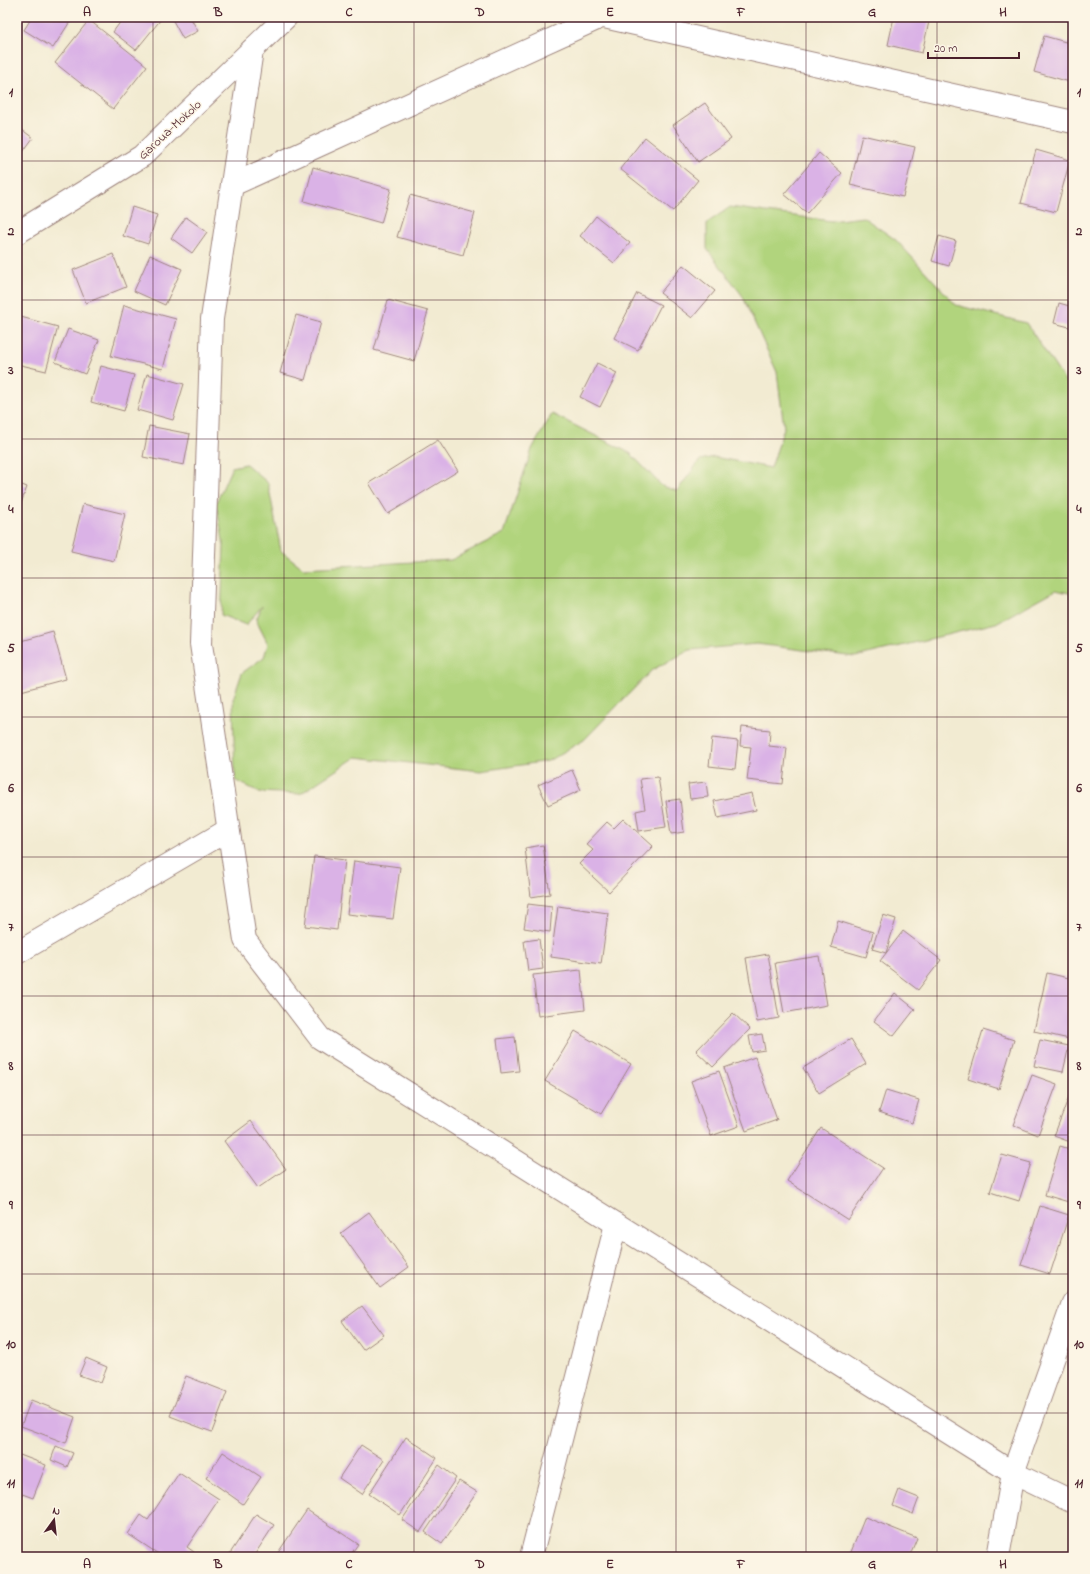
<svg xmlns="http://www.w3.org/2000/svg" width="1090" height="1574" font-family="'Indie Flower',sans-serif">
  <rect width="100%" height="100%" fill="#fcf5e5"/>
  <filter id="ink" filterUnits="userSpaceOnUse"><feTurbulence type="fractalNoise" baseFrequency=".025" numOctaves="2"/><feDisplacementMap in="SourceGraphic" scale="8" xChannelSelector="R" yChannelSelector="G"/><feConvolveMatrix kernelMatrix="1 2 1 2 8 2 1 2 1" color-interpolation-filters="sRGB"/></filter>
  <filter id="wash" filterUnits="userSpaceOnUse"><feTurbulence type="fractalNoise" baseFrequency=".012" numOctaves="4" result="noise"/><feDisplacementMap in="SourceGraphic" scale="16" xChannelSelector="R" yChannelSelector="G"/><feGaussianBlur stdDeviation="0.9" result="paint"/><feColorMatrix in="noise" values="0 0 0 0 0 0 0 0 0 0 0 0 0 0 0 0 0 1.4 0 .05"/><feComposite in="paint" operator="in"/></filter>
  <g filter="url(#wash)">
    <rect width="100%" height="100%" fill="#f2ebd2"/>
    <path fill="#b1d47d" stroke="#7e7a54" d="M730 207 831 221 863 217 896 240 956 305 1026 323 1073 393V594L1056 590 996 623 855 657 757 644 690 650 652 670 584 740 548 761 481 771 356 757 300 794 259 792 235 780 233 699 242 673 264 657 268 644 256 620 262 606 246 625 221 615 224 546 216 503 232 467 246 464 268 483 281 551 303 568 451 560 504 533 532 449 552 414 630 453 662 486 677 491 700 460 714 457 771 468 784 428 777 372 742 295 707 249V223Z"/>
    <g id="blocks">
      <path fill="#dab2e6" d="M32 17H73L53 48 24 30Z
        M124 17H161L162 18 136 50 113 32Z
        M171 17H190L198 31 183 39Z
        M894 17H930L922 53 888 45Z
        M89 20 147 66 113 109 55 63Z
        M1044 36 1073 44V74L1070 82 1034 72Z
        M705 103 731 139 698 162 673 125Z
        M17 126 33 138 17 160Z
        M862 135 915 147 903 197 850 185Z
        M645 137 698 180 673 211 620 169Z
        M1036 150 1070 160 1056 212 1021 203Z
        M819 153 842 173 807 213 784 194Z
        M313 167 391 189 381 223 304 201Z
        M410 195 475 213 463 255 397 237Z
        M132 207 157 215 148 244 123 236Z
        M596 216 630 243 614 263 580 236Z
        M186 217 207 232 192 253 171 238Z
        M939 236 956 241 949 266 932 261Z
        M113 254 126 287 86 303 73 270Z
        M150 255 182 269 165 305 134 291Z
        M683 265 715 291 692 318 660 293Z
        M637 293 661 305 638 350 614 338Z
        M388 300 428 311 414 361 374 350Z
        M1059 303 1073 307V328L1054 323Z
        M124 305 176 319 163 369 111 356Z
        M296 315 321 322 305 380 280 373Z
        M17 316 58 327 46 371 17 364Z
        M68 329 99 340 85 374 55 362Z
        M597 363 617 373 600 407 580 397Z
        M101 366 134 375 124 411 91 402Z
        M147 374 184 384 173 420 137 410Z
        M149 426 190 434 184 465 143 457Z
        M438 440 458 471 388 514 369 483Z
        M17 483 27 487 17 514Z
        M83 504 125 514 114 561 71 551Z
        M53 632 66 679 17 692V642Z
        M742 727 770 730 769 746 787 748 783 784 747 780 751 747 740 746Z
        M712 738 738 741 735 769 709 766Z
        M572 770 581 790 548 805 538 785Z
        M658 777 666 827 639 831 636 811 645 809 640 779Z
        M706 782 708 797 690 799 688 784Z
        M752 793 756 810 718 818 714 801Z
        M680 799 684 832 671 834 666 801Z
        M623 819 653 846 609 892 579 864 593 850 586 844 607 822 614 828Z
        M543 845 550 894 531 897 525 848Z
        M314 856 345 860 337 930 305 926Z
        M354 861 400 867 393 919 347 914Z
        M528 904 552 907 550 932 524 928Z
        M558 906 608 913 601 964 551 957Z
        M883 915 896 919 886 953 872 949Z
        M838 921 873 932 866 957 831 947Z
        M903 931 941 960 918 990 880 961Z
        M539 939 543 969 528 971 524 941Z
        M768 954 779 1018 757 1022 746 958Z
        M819 956 827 1005 784 1013 775 963Z
        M581 970 585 1010 538 1016 533 975Z
        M1047 973 1073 979V1022L1069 1039 1034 1031Z
        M895 993 915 1009 894 1036 874 1021Z
        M733 1013 750 1029 713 1067 696 1051Z
        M983 1030 1014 1040 999 1089 968 1079Z
        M575 1031 631 1064 601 1114 545 1081Z
        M762 1034 765 1050 752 1052 749 1036Z
        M515 1037 519 1071 501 1073 497 1039Z
        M851 1039 866 1064 819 1093 803 1068Z
        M1040 1040 1069 1046 1063 1072 1034 1066Z
        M755 1057 777 1120 746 1131 724 1068Z
        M719 1071 739 1126 711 1136 691 1081Z
        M1032 1075 1057 1084 1038 1135 1013 1125Z
        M1073 1086V1143L1054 1136Z
        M886 1090 919 1100 912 1123 879 1112Z
        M251 1121 286 1169 258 1188 224 1141Z
        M821 1128 883 1168 848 1220 787 1181Z
        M1060 1146 1073 1150 1072 1203 1045 1195Z
        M1002 1155 1031 1163 1019 1201 990 1192Z
        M1040 1206 1069 1215 1050 1274 1021 1265Z
        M369 1212 409 1267 380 1288 341 1233Z
        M362 1306 384 1335 363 1350 342 1321Z
        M86 1358 107 1367 101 1383 79 1375Z
        M186 1376 227 1392 212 1432 170 1416Z
        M31 1400 75 1417 66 1443 21 1426Z
        M406 1437 437 1458 400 1515 369 1494Z
        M361 1445 384 1460 362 1494 339 1478Z
        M56 1446 73 1453 67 1467 51 1460Z
        M223 1452 261 1477 243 1504 206 1478Z
        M20 1455 46 1465 33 1498 17 1492V1462Z
        M439 1465 456 1478 420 1532 402 1520Z
        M179 1473 219 1499 187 1547 194 1552 191 1557H163L128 1534 141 1515 148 1520Z
        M459 1481 477 1492 442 1544 425 1532Z
        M899 1490 919 1498 913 1514 893 1506Z
        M307 1510 358 1544 349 1557H275Z
        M256 1514 274 1525 253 1557H231L229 1555Z
        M865 1517 917 1538 909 1557H849Z"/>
    </g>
  </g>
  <g filter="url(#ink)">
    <use href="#blocks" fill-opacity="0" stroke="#9e857e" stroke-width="1"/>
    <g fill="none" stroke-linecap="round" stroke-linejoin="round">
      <g stroke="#9e857e" stroke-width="24">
        <path id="street" d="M604 17 1073 122
          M232 185 601 17
          M17 953 228 830
          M1013 1473 1073 1303
          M531 1557 616 1224"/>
      </g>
      <g stroke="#9e857e" stroke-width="24">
        <path id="secondary" d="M252 50 212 319 201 644 245 940 320 1038 1013 1473 998 1557
          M1013 1473 1073 1502"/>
      </g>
      <g stroke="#9e857e" stroke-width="24">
        <path id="primary" d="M17 233 142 156 286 17"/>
      </g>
      <use href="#street" stroke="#fff" stroke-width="22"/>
      <use href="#secondary" stroke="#fff" stroke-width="22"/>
      <use href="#primary" stroke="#fff" stroke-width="22"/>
    </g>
  </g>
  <path fill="none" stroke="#4a1f2b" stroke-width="1" stroke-opacity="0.55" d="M153 17V1557M284 17V1557M414 17V1557M545 17V1557M676 17V1557M806 17V1557M937 17V1557M17 161H1073M17 300H1073M17 439H1073M17 578H1073M17 717H1073M17 857H1073M17 996H1073M17 1135H1073M17 1274H1073M17 1413H1073"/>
  <g text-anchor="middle" stroke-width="3" stroke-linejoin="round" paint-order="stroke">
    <g font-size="13" fill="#4a1f2b" stroke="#fcf5e5">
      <text transform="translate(169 129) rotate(-43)" y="5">Garoua-Mokolo</text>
    </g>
  </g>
  <rect width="1090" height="1574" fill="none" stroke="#fcf5e5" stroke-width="44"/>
  <g transform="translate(54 1520) rotate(15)" stroke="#fcf5e5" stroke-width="3" paint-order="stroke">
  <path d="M0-3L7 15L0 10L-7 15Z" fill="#4a1f2b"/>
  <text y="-6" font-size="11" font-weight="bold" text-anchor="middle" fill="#4a1f2b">N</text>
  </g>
  <path d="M928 52v6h91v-6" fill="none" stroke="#4a1f2b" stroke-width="2"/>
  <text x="934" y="52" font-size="12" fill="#4a1f2b" stroke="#fcf5e5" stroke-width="3" paint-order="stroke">20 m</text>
  <rect x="22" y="22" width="1046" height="1530" fill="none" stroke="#4a1f2b" stroke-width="1.5"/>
  <g font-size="13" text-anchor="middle" font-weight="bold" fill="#4a1f2b">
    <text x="87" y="16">A</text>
    <text x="218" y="16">B</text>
    <text x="349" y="16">C</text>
    <text x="480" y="16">D</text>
    <text x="610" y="16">E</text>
    <text x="741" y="16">F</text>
    <text x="872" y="16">G</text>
    <text x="1003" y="16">H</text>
    <text x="11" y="96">1</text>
    <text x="1079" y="96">1</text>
    <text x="11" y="235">2</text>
    <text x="1079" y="235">2</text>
    <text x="11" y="374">3</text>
    <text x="1079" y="374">3</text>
    <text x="11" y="513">4</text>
    <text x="1079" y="513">4</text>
    <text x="11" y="652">5</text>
    <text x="1079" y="652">5</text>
    <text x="11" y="792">6</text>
    <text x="1079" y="792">6</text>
    <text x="11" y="931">7</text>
    <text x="1079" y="931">7</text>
    <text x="11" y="1070">8</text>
    <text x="1079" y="1070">8</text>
    <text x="11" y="1209">9</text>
    <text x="1079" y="1209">9</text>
    <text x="11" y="1348">10</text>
    <text x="1079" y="1348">10</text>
    <text x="11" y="1487">11</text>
    <text x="1079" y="1487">11</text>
    <text x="87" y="1568">A</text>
    <text x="218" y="1568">B</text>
    <text x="349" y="1568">C</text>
    <text x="480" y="1568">D</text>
    <text x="610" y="1568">E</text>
    <text x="741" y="1568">F</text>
    <text x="872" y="1568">G</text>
    <text x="1003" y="1568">H</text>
  </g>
</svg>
